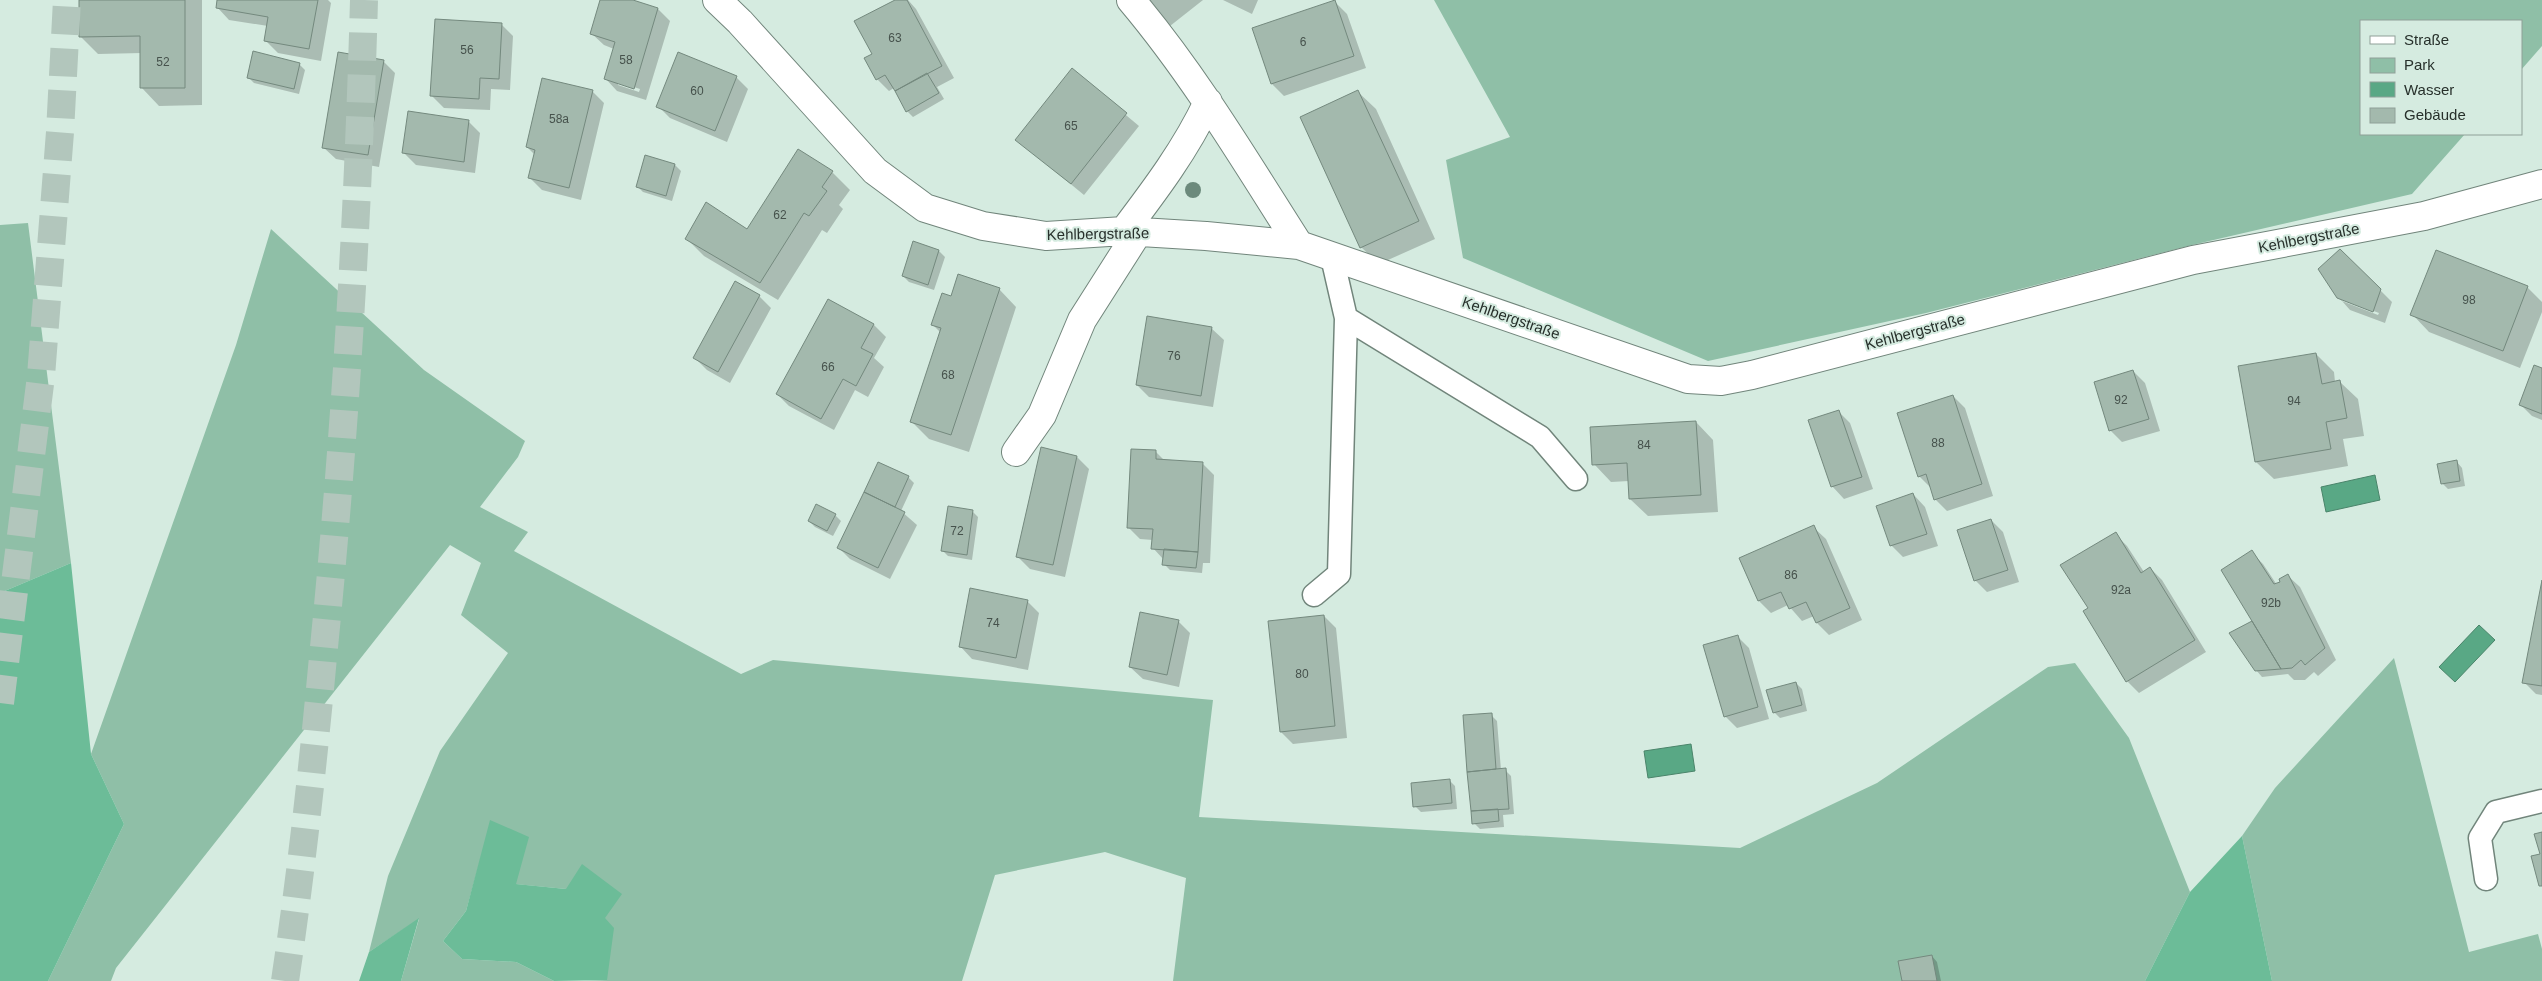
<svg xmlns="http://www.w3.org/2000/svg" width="2542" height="981" font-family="Helvetica,sans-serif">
  <rect width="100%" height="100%" fill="#d5ebe0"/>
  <path fill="#8fbfa7" d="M1434 0H2542V46L2521 70V21H2361V134H2465L2412 194 2192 245 1926 313 1708 361 1463 258 1446 160 1510 137Z
    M28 223 71 563 0 593V225Z
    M271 229 424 370 525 441 518 457 480 507 528 532 514 551 741 674 773 660 1213 700 1199 817 1740 848 1877 783 2048 667 2075 663 2129 738 2190 892 2145 981H1173L1186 878 1105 852 995 875 962 981H584L607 980 566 889 515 884 491 821 466 911 443 941 462 959 516 962 554 981H401L419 919 369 952 388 876 440 751 508 653 461 615 481 563 450 545 116 968 111 981H48L124 824 91 754 236 345Z
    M2394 658 2469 952 2538 934 2542 949V981H2272L2242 836 2275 788Z"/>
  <path fill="#6cbc98" d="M71 563 91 754 124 824 48 981H0V593Z
    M490 820 529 837 516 884 566 889 582 864 622 894 605 918 614 928 607 980 554 981 516 962 462 959 443 941 466 911Z
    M2242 836 2272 981H2145L2190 892Z
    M419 918 401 981H359L369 952Z"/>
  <path fill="#59a885" stroke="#4a846a" d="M2375 475 2380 500 2326 512 2321 487Z
    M2479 625 2495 640 2455 682 2439 667Z
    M1691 744 1695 771 1648 778 1644 751Z"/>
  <path fill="#0003" fill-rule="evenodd" d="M80 0H202V105L159 106 142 88V53L98 54 80 36Z
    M218 0H328L331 3 321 61 278 53 266 41 268 26 229 20 217 7Z
    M602 0H628L658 9 670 21 646 100 617 91 605 78 614 49 604 45 591 33ZM618 82 640 89 639 92 618 85Z
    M898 0H908L916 9 954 78 937 87 944 99 913 117 907 111 894 88 889 91 877 79 873 55Z
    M1145 0H1203L1170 26Z
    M1223 0H1258L1252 14Z
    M1335 2 1347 14 1366 68 1284 96 1272 84 1254 29Z
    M501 24 513 36 510 90 491 89 490 110 444 108 432 96Z
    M383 61 395 73 379 167 336 159 323 147Z
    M299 64 305 70 299 94 254 83 248 77Z
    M1072 70 1139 126 1084 195 1017 140Z
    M736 77 748 89 727 142 670 118 658 106Z
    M592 91 604 103 581 200 542 190 530 178 535 155 527 147Z
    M1358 92 1376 109 1435 239 1379 264 1361 247Z
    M468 121 480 133 475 173 416 165 404 153Z
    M799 151 832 172 850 190 839 205 843 209 827 233 822 230 778 300 704 256 687 239 748 230Z
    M646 157 675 165 681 171 672 201 643 192 637 186Z
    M939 251 945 257 934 290 909 282 903 276Z
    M2527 287 2542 302V312L2520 368 2429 332 2412 314Z
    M999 289 1016 307 969 452 929 439 912 422 941 333 933 325 951 297Z
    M2380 290 2392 302 2385 323 2350 310 2342 301 2378 315 2379 313 2342 299V301L2338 297Z
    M759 296 771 308 730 383 707 370 695 358Z
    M874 325 886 337 874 358 884 367 868 397 855 390 834 430 789 406 777 394Z
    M1211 328 1224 340 1213 407 1149 397 1137 385Z
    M2316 354 2334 372 2335 382H2340L2358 399 2364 436 2343 439 2348 466 2274 479 2256 462Z
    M2542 370V420L2532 416 2520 404Z
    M2133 371 2145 383 2160 431 2122 442 2110 430Z
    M1953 396 1965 408 1993 496 1947 511 1935 499 1931 488 1919 476Z
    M1838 411 1850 423 1873 489 1844 499 1832 486Z
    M1696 422 1713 440 1718 512 1648 516 1630 499 1629 481 1611 482 1594 464Z
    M1156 452 1165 461 1202 463 1214 475 1210 563H1203L1202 573 1170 570 1164 564V560L1153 548V540L1140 539 1128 527Z
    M1077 457 1089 469 1065 577 1030 569 1018 557Z
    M2457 462 2462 468 2465 486 2448 489 2442 483Z
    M879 463 908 477 914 483 901 511 917 525 890 579 850 559 838 547Z
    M1913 494 1925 507 1938 546 1903 557 1891 545Z
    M972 511 978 517 972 560 948 556 942 550Z
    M835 515 841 521 833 536 815 527 809 521Z
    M1991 520 2003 532 2019 582 1987 592 1975 580Z
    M1813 527 1826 539 1862 620 1829 635 1817 623 1814 616 1802 621 1788 605 1771 613 1759 601Z
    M2115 534 2127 546 2144 572 2150 568 2162 580 2206 652 2139 693 2127 681 2090 608Z
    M2251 552 2263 564 2277 585 2287 575 2300 587 2336 660 2318 676 2314 672 2305 680H2294L2288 674 2262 677 2256 670Z
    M2542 587V695L2536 694 2524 682Z
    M1027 601 1039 613 1028 670 972 659 960 646Z
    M1324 616 1336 628 1347 738 1293 744 1281 732Z
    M1178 621 1190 633 1179 687 1143 679 1130 667Z
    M1737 636 1749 648 1769 719 1737 728 1725 716Z
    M1796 683 1802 689 1807 711 1780 718 1774 712Z
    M1491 715 1497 721 1501 770H1505L1511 776 1514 814 1503 815 1504 827 1480 829 1474 823 1464 717Z
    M1449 780 1455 786 1457 809 1421 812 1415 806Z
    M1932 956 1937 962 1941 981H1903Z"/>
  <path fill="#a3b9ad" stroke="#74897e" d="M79 0H185V88H140V36L79 37Z
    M217 0H318L309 49 264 41 268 17 216 8Z
    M600 0H633L658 8 634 89 604 79 615 42 590 34Z
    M895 0H907L942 66 895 91 885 75 876 80 864 58 872 54 854 21Z
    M1335 0 1354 56 1271 84 1252 28Z
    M435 19 502 23 499 79 480 78 479 99 430 96Z
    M253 51 300 63 294 89 247 78Z
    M338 52 384 60 368 155 322 148Z
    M678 52 737 76 715 131 656 107Z
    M1072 68 1127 113 1071 184 1015 140Z
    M927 73 939 93 906 112 895 91Z
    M542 78 593 90 569 188 528 178 535 150 526 147Z
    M1358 90 1419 221 1360 248 1300 117Z
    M408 111 469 120 464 162 402 153Z
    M798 149 833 171 822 187 827 191 809 216 804 213 760 283 685 239 706 202 747 229Z
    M645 155 675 164 666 196 636 187Z
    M913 241 939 250 928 285 902 276Z
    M2340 249 2381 289 2373 312 2337 298 2318 269Z
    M2436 250 2528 286 2503 351 2410 315Z
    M958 274 1000 288 951 435 910 422 941 328 931 325 942 293 951 296Z
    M735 281 760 295 718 372 693 358Z
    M828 299 874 324 861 348 873 354 856 386 843 379 821 419 776 394Z
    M1147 316 1212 327 1201 396 1136 385Z
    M2316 353 2322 384 2340 380 2347 418 2326 422 2331 449 2255 462 2238 366Z
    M2534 365 2542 368V414L2519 405Z
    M2133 370 2149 419 2109 431 2094 382Z
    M1953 395 1982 484 1934 500 1926 474 1918 477 1897 413Z
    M1839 410 1862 477 1831 487 1808 420Z
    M1696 421 1701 495 1629 499 1627 463 1592 465 1590 427Z
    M1041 447 1077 456 1053 565 1016 557Z
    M1131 449 1156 450V459L1203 462 1198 552 1151 549 1153 529 1127 528Z
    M2457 460 2460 481 2441 484 2437 464Z
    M878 462 909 476 895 507 864 492Z
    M864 492 905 512 878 568 837 548Z
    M1913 493 1927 534 1890 546 1876 506Z
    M816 504 836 514 827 531 808 521Z
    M948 506 973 510 967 555 941 551Z
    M1991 519 2008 570 1974 581 1957 530Z
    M1814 525 1850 608 1816 623 1806 602 1789 609 1781 592 1758 601 1739 558Z
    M2116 532 2141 573 2150 567 2195 640 2126 682 2083 611 2088 608 2060 565Z
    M1164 549 1198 552 1196 568 1162 565Z
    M2252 550 2274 584 2280 582 2279 579 2288 574 2325 648 2305 665 2301 660 2292 668 2281 669 2221 570Z
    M2542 580V686L2522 683Z
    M970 588 1028 600 1016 658 959 647Z
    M1140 612 1179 620 1167 675 1129 667Z
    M1324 615 1335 726 1280 732 1268 621Z
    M2252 621 2281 669 2255 671 2229 633Z
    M1738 635 1758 707 1724 717 1703 645Z
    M1796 682 1802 705 1773 713 1766 690Z
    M1492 713 1496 769 1467 772 1463 715Z
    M1506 768 1509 809 1471 811 1467 772Z
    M1450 779 1452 803 1413 807 1411 783Z
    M1498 809 1499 821 1472 824 1471 811Z
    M2542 832V886H2539L2531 856 2540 854 2534 834Z
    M1932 955 1937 981H1902L1898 961Z"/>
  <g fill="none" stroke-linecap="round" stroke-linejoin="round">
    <path stroke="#b2c6bc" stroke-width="28" stroke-dasharray="28 14" stroke-linecap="butt" d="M0 703 41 376 60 132 67 0
      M285 981C301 874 313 765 323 657 345 438 358 219 364 0"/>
    <g stroke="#71857b" stroke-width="25">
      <path id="service" d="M1346 318 1540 437 1576 479
        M1314 595 1339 574 1346 318 1332 257
        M2486 879 2480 838 2496 812 2542 801"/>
    </g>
    <g stroke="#71857b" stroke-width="30">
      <path id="minor" d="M717 0 740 22 875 171 925 208 983 226 1046 236 1124 231 1206 236 1299 245 1688 379 1721 381 1752 375 2193 260 2424 216 2542 184
        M1131 0C1195 76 1246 162 1299 245
        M1124 231C1155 190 1186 149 1208 102
        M1016 452 1042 415 1082 320 1138 232"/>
    </g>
    <use href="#service" stroke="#fff" stroke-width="22"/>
    <use href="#minor" stroke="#fff" stroke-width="28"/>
  </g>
  <circle fill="#6c8a7c" cx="1193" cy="190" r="8"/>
  <g text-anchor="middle" stroke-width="4" stroke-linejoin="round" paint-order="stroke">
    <g font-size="12" fill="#46524c">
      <text x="895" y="42">63</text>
      <text x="1303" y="46">6</text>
      <text x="467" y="54">56</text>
      <text x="626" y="64">58</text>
      <text x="163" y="66">52</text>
      <text x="697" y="95">60</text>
      <text x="559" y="123">58a</text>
      <text x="1071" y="130">65</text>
      <text x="780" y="219">62</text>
      <text x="2469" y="304">98</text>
      <text x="1174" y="360">76</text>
      <text x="828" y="371">66</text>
      <text x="948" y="379">68</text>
      <text x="2121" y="404">92</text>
      <text x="2294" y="405">94</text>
      <text x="1938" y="447">88</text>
      <text x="1644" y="449">84</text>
      <text x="957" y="535">72</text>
      <text x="1791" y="579">86</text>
      <text x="2121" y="594">92a</text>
      <text x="2271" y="607">92b</text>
      <text x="993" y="627">74</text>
      <text x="1302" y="678">80</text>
    </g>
    <g font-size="15" fill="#27302b" stroke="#d5ebe0">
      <text transform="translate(1098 234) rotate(-1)" y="5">Kehlbergstraße</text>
      <text transform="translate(2309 238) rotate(-11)" y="5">Kehlbergstraße</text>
      <text transform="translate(1511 318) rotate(19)" y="5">Kehlbergstraße</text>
      <text transform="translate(1915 332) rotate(-15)" y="5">Kehlbergstraße</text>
    </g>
  </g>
  <rect x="2360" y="20" width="162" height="115" fill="#d5ebe0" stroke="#8fa098"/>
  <rect x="2370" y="36" width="25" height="8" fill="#ffffff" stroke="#8fa098"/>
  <text x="2404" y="45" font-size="15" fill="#27302b">Straße</text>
  <rect x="2370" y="58" width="25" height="15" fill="#8fbfa7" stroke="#8fa098"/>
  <text x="2404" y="70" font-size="15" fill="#27302b">Park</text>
  <rect x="2370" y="82" width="25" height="15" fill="#59a885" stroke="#8fa098"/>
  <text x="2404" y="95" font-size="15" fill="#27302b">Wasser</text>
  <rect x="2370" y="108" width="25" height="15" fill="#a3b9ad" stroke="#8fa098"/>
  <text x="2404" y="120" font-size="15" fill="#27302b">Gebäude</text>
</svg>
